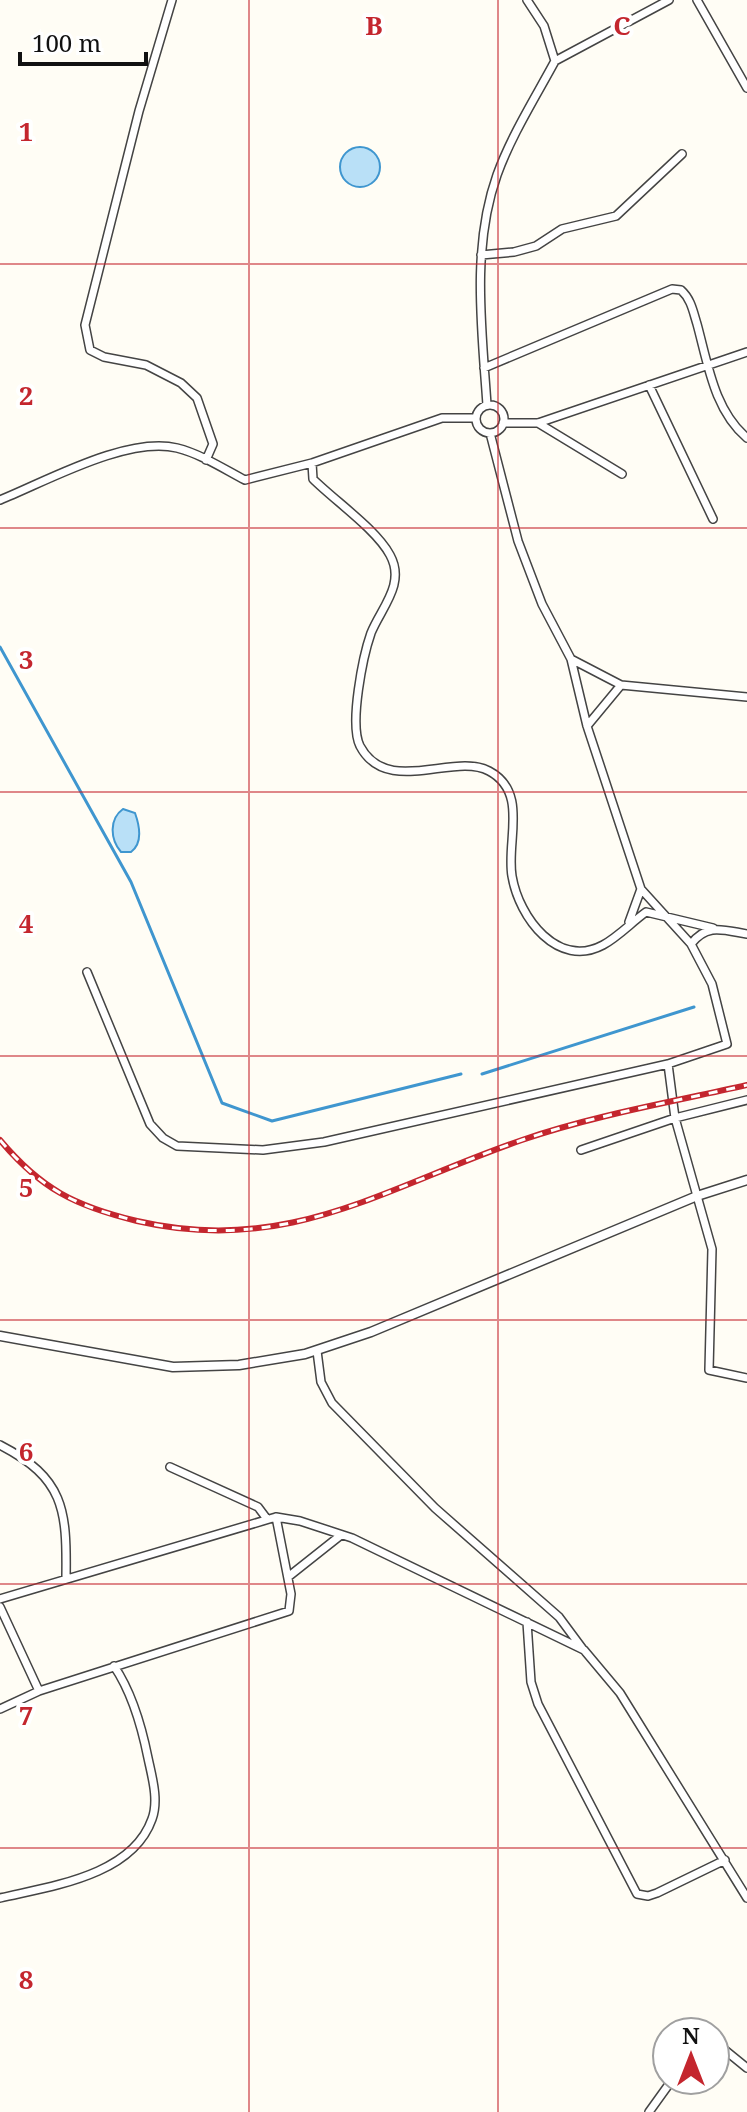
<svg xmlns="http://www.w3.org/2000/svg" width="747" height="2112" font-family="'Noto Serif',serif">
  <rect width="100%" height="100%" fill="#fffdf5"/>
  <path fill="#b9e0f7" stroke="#3f96cf" stroke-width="2" d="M340 167a20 20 0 1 1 40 0a20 20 0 1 1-40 0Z
    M123 809 135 813C140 827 143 843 131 852H121C110 839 109 819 123 809Z"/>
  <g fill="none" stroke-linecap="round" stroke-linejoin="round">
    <path stroke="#3f96cf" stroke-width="3" d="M0 647 131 882 222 1103 272 1121 461 1074
      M482 1074 694 1007"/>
    <g stroke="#444" stroke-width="10">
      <path id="minor" d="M172 0 139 111 85 325 90 350 104 357 146 365 181 383 197 398 213 444 206 460
        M697 0 747 88
        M555 61 669 0
        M481 255 514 252 536 246 562 229 616 216 682 154
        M484 368 672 289 681 290C691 299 693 311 697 324 708 364 714 410 747 438
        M649 385 713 519
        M476 419a14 14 0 1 1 28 0a14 14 0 1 1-28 0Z
        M487 405C482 330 471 248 497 175 511 136 535 98 555 61L544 26 527 0
        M503 423H538L747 352
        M538 423 622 474
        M490 433 518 541 542 604 571 659 587 726 641 889 691 944 712 984 727 1044 668 1064 675 1118 712 1249 709 1370 747 1378
        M312 463 313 479C335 501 376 529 390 555 406 584 381 608 371 633 363 656 349 724 360 746 387 797 454 752 489 771 529 792 506 841 512 876 519 918 558 969 603 945 618 937 632 922 646 912L713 928
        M0 500C47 481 127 436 177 448 201 454 224 469 245 480L312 463 442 418H476
        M571 659 621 685 747 697
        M587 726 621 685
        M629 922 641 889
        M691 944C707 923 723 930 747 934
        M87 972 150 1124 163 1138 177 1146 263 1150 324 1142 668 1064
        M581 1150 675 1118 747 1100
        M317 1351 321 1382 332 1403 435 1508 559 1617 582 1648
        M0 1445C64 1478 67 1509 66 1577
        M170 1467 258 1507 267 1519
        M288 1577 341 1535
        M0 1599 276 1517 300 1521 352 1538 584 1650 620 1693 747 1898
        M0 1607 39 1691
        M527 1622 531 1682 538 1704 637 1894 648 1896 657 1893 725 1860
        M0 1709 39 1691 289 1611 291 1594 276 1517
        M0 1898C51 1886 132 1876 152 1819 159 1800 152 1777 148 1758 142 1728 131 1691 114 1666
        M715 2042 747 2068
        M649 2112 672 2080"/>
    </g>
    <g stroke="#444" stroke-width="11">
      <path id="tertiary" d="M0 1336 173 1367 239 1365 305 1354 371 1332 697 1196 747 1180"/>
    </g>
    <use href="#minor" stroke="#fff" stroke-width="7"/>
    <use href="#tertiary" stroke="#fff" stroke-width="8"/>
    <g stroke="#c4262e" stroke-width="6">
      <path id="rail" d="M0 1140C41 1189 75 1206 137 1221 289 1256 385 1187 522 1140 595 1115 672 1102 747 1085"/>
    </g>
    <use href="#rail" stroke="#fff" stroke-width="3" stroke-dasharray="9" stroke-linecap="butt"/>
  </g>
  <path fill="none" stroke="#c4262e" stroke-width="2" stroke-opacity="0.55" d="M249 0V2112M498 0V2112M0 264H747M0 528H747M0 792H747M0 1056H747M0 1320H747M0 1584H747M0 1848H747"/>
  <g font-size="26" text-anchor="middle" font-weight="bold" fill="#c4262e" stroke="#fff" stroke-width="8" stroke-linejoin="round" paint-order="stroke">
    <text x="374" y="35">B</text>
    <text x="622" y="35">C</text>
    <text x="26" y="141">1</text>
    <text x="26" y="405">2</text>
    <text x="26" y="669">3</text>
    <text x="26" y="933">4</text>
    <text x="26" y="1197">5</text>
    <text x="26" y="1461">6</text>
    <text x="26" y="1725">7</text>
    <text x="26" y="1989">8</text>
  </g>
  <g transform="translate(691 2056)"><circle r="38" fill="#ffffff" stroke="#a0a0a0" stroke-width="2"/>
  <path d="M0-6L14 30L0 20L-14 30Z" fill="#c4262e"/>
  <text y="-12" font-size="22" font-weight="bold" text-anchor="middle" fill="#111111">N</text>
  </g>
  <path d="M20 52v12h126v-12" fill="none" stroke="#111111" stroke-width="4"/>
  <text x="32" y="52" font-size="24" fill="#111111" stroke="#ffffff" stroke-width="6" paint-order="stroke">100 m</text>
</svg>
